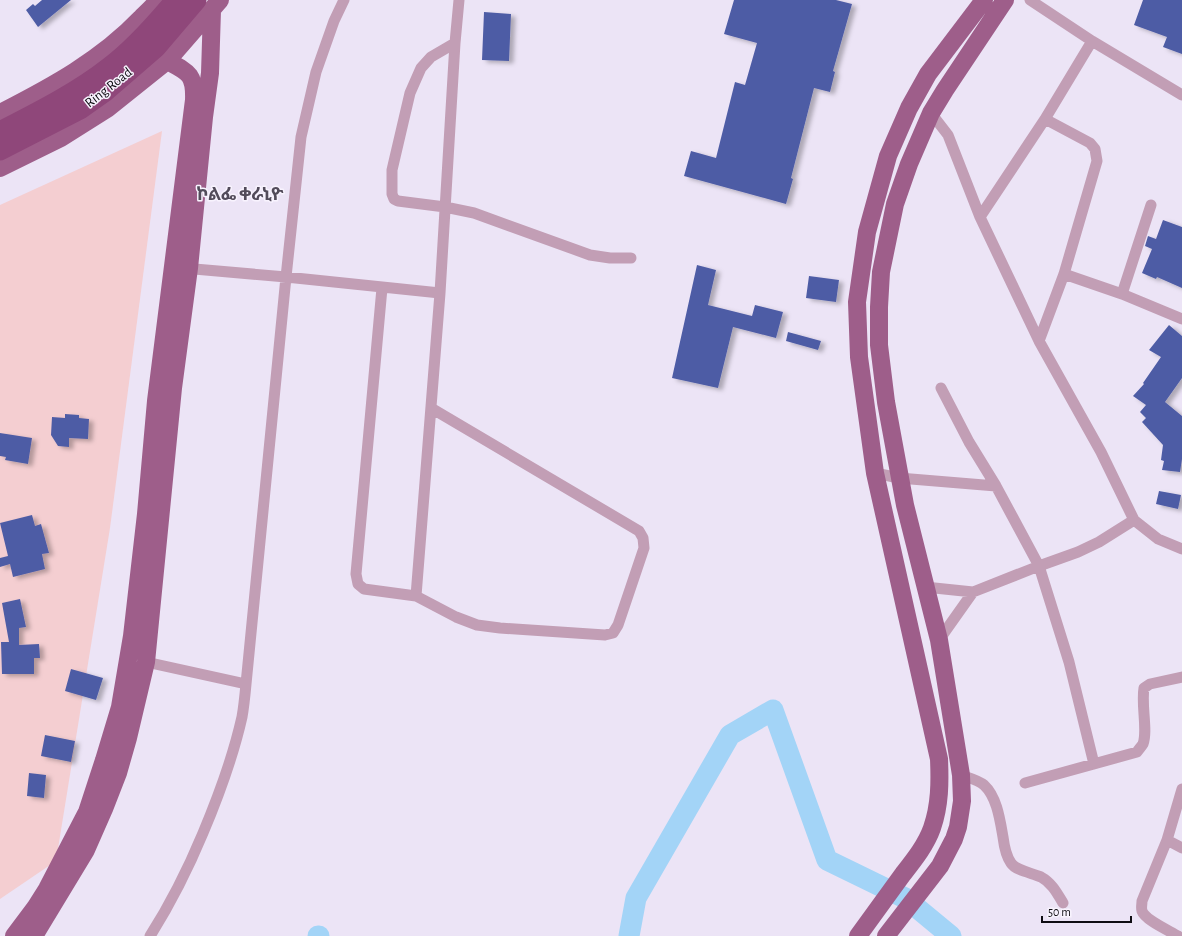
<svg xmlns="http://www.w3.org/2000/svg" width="1182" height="936" viewBox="0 0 1182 936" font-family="'Alegreya Sans','Noto Sans Ethiopic',sans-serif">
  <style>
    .green { fill: #f4ced1 }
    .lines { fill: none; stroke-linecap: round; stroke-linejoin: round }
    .river { stroke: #a3d4f7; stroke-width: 21 }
    .building { fill: #4e5ca5; filter: url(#shadow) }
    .street { stroke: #c29eb5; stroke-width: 11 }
    .primary { stroke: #9e5e8a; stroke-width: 18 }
    .highway { stroke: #8f477a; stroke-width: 21 }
    .labels { text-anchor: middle; stroke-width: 3; stroke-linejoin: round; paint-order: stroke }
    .street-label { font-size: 14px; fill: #0f0d13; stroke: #f8f3fe }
    .district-label { font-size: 18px; font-weight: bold; fill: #524b5a; stroke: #f8f3fe }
  </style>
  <defs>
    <filter id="shadow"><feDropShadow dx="4.5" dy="2.5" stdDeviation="2" flood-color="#0004"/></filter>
  </defs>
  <rect width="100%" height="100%" fill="#ece4f6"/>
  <!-- green -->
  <path class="green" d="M162,131L110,528L56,861L0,899V205Z"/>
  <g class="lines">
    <!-- river -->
    <path class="river" d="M318,936H319
      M629,936L636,898L730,735L773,710L827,860L905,898L951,936"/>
  </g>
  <!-- building -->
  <path class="building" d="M42,0H71L38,27L26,10L33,4L35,6Z
    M734,0H836L852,4L833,71L835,72L830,92L814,88L791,178L793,179L786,204L684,176L691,151L716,158L735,82L745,85L757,43L724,34Z
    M1143,0H1182V54L1163,47L1167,37L1134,25Z
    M484,12L511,14L509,61L482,60Z
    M1163,220L1182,227V288L1157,277L1156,279L1142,273L1152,249L1145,246L1148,236L1156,239Z
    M697,265L716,270L708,305L752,316L755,305L783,312L776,338L733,327L718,388L672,378Z
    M809,276L839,280L836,302L806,298Z
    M1169,325L1182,336V378L1165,402L1182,416V459L1180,472L1162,470L1164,461L1161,460L1163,445L1142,422L1146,418L1140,412L1146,405L1133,396L1144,384L1143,383L1161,357L1149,350Z
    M788,332L821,341L818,350L786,341Z
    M65,414L79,415V418L89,419L88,439L69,438V447L58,446L51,435L52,417L65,418Z
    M0,433L32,438L28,464L5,460L6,457L0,456Z
    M1159,491L1181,495L1178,509L1156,504Z
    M32,515L35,526L41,524L49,553L42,554L45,569L13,577L10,564L0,567V558L8,556L0,523Z
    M20,599L26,627L19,628V645L39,644L40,658H34V674H2L1,642H9L2,603Z
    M71,669L103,678L96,700L65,691Z
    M45,735L75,741L71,762L41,756Z
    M29,773L46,775L44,798L27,796Z"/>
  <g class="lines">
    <!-- street -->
    <path class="street" d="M1030,0L1092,41
      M455,43L431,57L421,68L410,93L392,170V194L394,199L398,201L445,207L474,213L590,255L610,258H631
      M931,113L948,135L980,217L1039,341L1101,452L1134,520
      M1045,119L1092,41L1182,95
      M980,217L1045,119L1090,143L1095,149L1097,161L1064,274L1039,341
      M183,268L286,277L440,293
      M1064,274L1122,294L1182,319
      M382,288L356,574L358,584L364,589L416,596L456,617L477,625L500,628L605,635L613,633L618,625L644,548L643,538L639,531L431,408
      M1122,294L1151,205
      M941,388L969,442L996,486L1039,566L1069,662L1094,764
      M875,473L899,478L996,486
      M925,587L973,592L1039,566L1078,552L1099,542L1134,520L1158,539L1182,549
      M416,596L440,293L455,43L459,0
      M939,640L973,592
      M146,662L246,684
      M961,775C969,778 978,780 984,785C997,797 1000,820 1003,837C1004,845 1006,856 1011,863C1016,871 1033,873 1041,877C1052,883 1057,893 1063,903
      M1025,783L1137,752C1139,749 1141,747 1143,744C1148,731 1141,705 1144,688L1150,684L1182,677
      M1167,840L1182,848
      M150,936C171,903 188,869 203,833C219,795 233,757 242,717C244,706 245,695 246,684L286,277L301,137L316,72L334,21L344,0
      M1178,936C1170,931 1145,920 1142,911C1141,908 1142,904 1142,901L1167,840L1182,789"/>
    <!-- primary -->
    <path class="primary" d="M0,113C51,87 101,60 141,18C147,12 153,7 158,0
      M0,168L61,138L107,109L167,61L220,0
      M14,936L35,908L47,889L87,812L104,760L120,707L132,636L146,514L156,401L194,100C195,74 188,72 167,61
      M34,936L86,850L104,809L118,773L128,738L146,662L173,388L189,268L204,117L210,73L212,10
      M858,936C873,915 888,895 903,874C914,860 926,845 932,828C940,805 940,782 939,759L875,473L859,357L857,302L867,232L888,156L909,108L928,74L984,0
      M886,936L940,866L954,839L958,827L962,801L961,775L939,640L905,505L886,402L879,345V307L881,272L895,204L909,164L931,113L945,90L1005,0"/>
    <!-- highway -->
    <path class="highway" d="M0,132C37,113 77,93 110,67C135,48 156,24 176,0
      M0,150L80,109L104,92L156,47L196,0"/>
  </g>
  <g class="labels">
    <!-- street labels -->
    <g class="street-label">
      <text transform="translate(108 87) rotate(-38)" y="5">Ring Road</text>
    </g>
    <!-- district labels -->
    <g class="district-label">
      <text x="240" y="200">ኮልፌ ቀራኒዮ</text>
    </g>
  </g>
  <!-- scale -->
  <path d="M1042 916v6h89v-6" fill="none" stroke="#0f0d13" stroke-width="2"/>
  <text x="1048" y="916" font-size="12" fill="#0f0d13" stroke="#f8f3fe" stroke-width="3" paint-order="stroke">50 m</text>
</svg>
